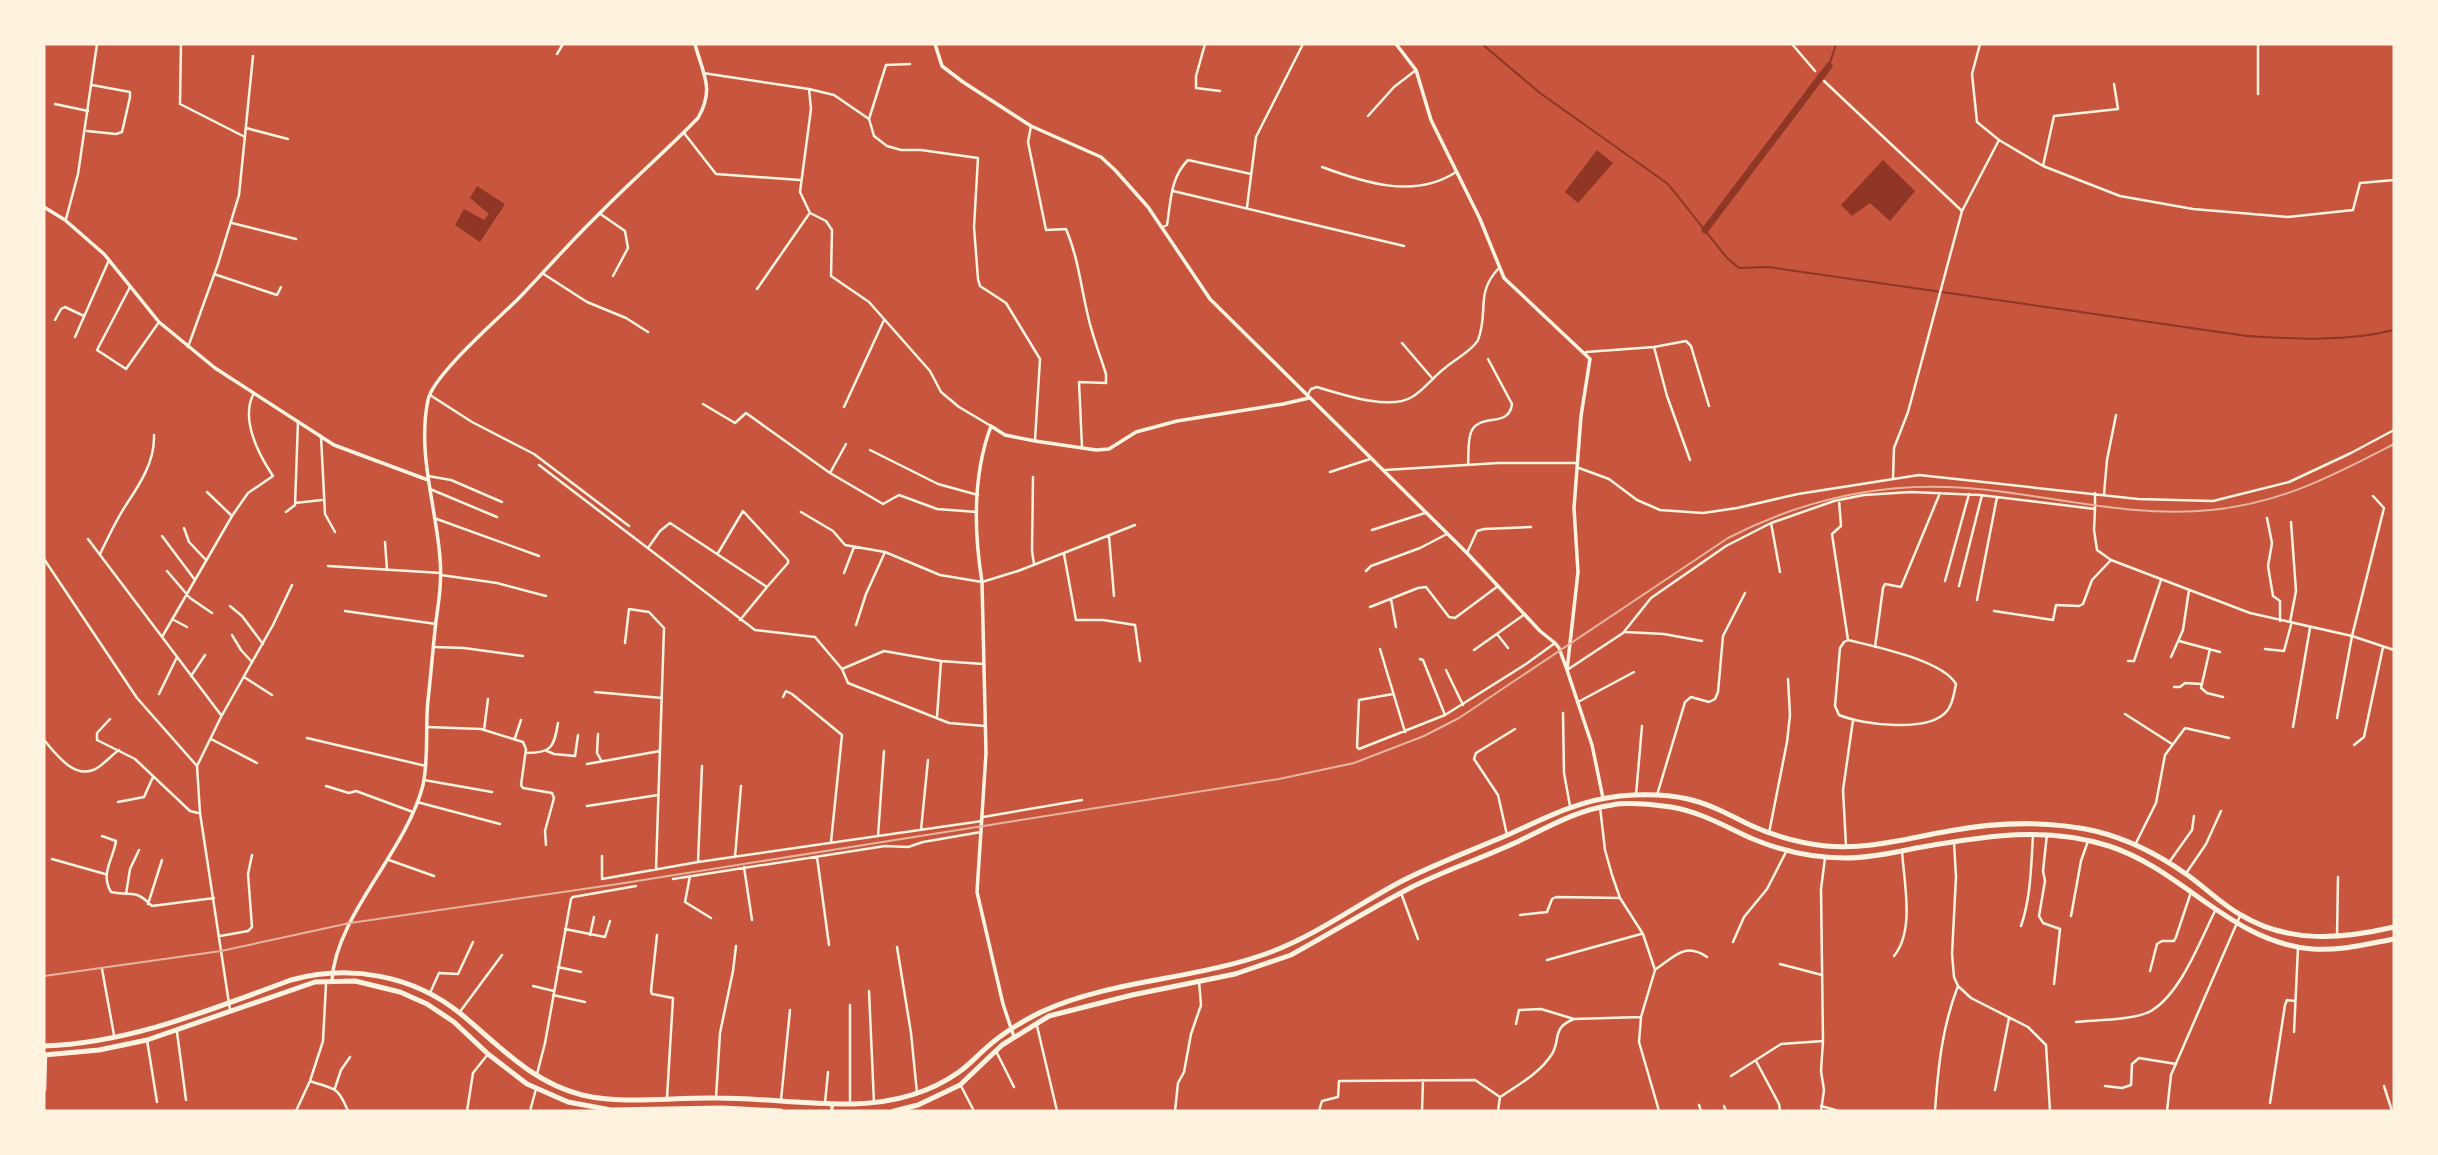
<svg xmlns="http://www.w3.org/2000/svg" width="2438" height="1155" viewBox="0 0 2438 1155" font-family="'Public Sans',sans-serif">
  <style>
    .water { fill: #8f3625 }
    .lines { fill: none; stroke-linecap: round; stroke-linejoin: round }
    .stream { stroke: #8f3625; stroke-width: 2 }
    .canal { stroke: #8f3625; stroke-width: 7 }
    .minor { stroke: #fff3e0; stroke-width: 2.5 }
    .tertiary { stroke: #fff3e0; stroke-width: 3.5 }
    .trunk { stroke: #fff3e0; stroke-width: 5 }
    .rail { stroke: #e9b49f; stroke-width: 2 }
  </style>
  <rect width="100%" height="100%" fill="#c8553d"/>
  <!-- water -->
  <path class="water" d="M1597,150L1613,163L1578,203L1565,192Z
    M1883,160L1915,191L1890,221L1870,203L1852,216L1841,205Z
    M477,186L505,204L480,242L455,225L464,209L484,220L489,214L470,198Z"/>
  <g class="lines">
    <!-- stream -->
    <path class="stream" d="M1482,44L1540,93L1668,184L1727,258L1739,268L1768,267L2247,336C2297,339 2345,342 2394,330
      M1829,66L1836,44"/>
    <!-- canal -->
    <path class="canal" d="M1705,230L1829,66"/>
    <!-- minor -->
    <path class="minor" d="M181,44L180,104L245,137
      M1205,44L1196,76V88L1220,91
      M1792,44L1815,71
      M2258,44V94
      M557,54L563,44
      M703,73L809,89L811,109L800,192L810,213L826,221L832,230L831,276L869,302L930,371L941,392L959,407L991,426
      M1824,81L1962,211L1908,412L1894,448L1893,478
      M809,89L834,95L869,119L874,136L887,146L901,150H921L978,158L974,227L978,279L980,286L1006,303L1040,359L1035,440
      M55,104L88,111
      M1368,116L1394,87L1416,70
      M869,119L886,65L910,64
      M1031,126L1028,142L1046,230L1066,229C1078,257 1081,287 1088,316C1092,335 1100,355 1106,374V383L1079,382L1082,447
      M246,128L288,139
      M87,131L116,134L122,132L130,97V92L92,85
      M684,133L716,174L800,180
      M1999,140L2043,166L2120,196L2193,209L2288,217L2353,210L2360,183L2394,180
      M2043,166L2054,116L2118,109L2114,84
      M1322,167C1365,183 1415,199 1456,172
      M1173,191L1404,246
      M1247,207L1256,137L1303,44
      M1962,211L1999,140L1977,122L1972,74L1980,44
      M599,213L625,231L628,248L613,276
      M66,219L78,174L97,44
      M232,223L296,239
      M1163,227L1167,225C1171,201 1170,178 1188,160L1251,174
      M542,273L587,302L626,318L648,332
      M214,274L277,295L281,287
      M130,287L97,350L126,369L159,322
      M757,289L809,214
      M55,320L61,309L65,307L84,316
      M75,337L109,260
      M1402,343L1432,378
      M188,347L218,264L239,195L253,56
      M1654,347L1667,396L1690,460
      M1586,352L1654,347L1686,341L1691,346L1709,406
      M430,395L472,422L534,454L629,526
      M1307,396L1311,389L1317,387C1341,394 1389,411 1412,397C1424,390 1434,376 1445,368C1454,360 1473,350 1478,340C1489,312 1475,294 1498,269
      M703,404L735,423L746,413L830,473L883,504L899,495L937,509L977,512
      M844,407L884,320
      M321,436L325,514L335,532
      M870,450L938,484L978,495
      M539,465L755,630L815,637L842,669L848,683L949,723L985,726
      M1468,465C1469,455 1467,439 1472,430C1482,413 1509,428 1512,404L1488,359
      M1579,468L1609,479L1637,500L1660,510L1703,513L1737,508L1798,494L1919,475L2138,499L2213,501L2289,482L2351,453L2394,430
      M1385,470L1498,463H1577
      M1330,472L1370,459
      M830,473L846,444
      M428,476L451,480L502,502
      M1033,477L1032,551L1034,564
      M430,489L497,517
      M207,492L232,516
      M2104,494L2107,460L2116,415
      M1839,500L1841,526L1832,534L1848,640
      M295,503L322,500
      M2095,509V493
      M286,512L295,505L298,421
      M801,512L833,531L845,545L885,552L940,575L982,582L1018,571L1135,525
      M434,518L539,556
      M2267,518L2272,543L2268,566L2273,596L2280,601V621
      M1771,523L1780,572
      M184,528L189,542L206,560
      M1372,530L1425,513
      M162,536L195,580
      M1109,536L1114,596
      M88,539L221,715
      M385,542L387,570
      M648,548L660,531L670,523L767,587L740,620
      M718,553L743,511L788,560V563L767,587
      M1467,553L1477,531L1484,529L1531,527
      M100,554C108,538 116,520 126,505C140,484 155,461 154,435
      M1064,554L1076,620H1103L1135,625L1140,661
      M44,559L137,698L197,766
      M328,566L441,573
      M167,571L190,598L212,613
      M1366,571L1371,566L1420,548L1447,534
      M844,573L854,547
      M441,575L497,583L546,596
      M1945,581L1969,494
      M1959,586L1982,495
      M1391,599L1396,627
      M1977,600L1997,497
      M230,606L242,616L263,644
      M1370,607L1418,588L1426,587L1449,617L1455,618L1498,586
      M345,611L436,624
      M1994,611L2053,620L2056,605L2079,606L2083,604L2092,580L2111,560
      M172,619L187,627
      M2290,622L2296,591L2291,522
      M856,625L866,594L885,552
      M1625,632L1664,634L1702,641
      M1497,634L1508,648
      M232,635L241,650L252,662
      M162,637L232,516L248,493L273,476C258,454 240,418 254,393
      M1848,640C1876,647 1942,660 1956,684C1954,693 1953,704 1947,711C1929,733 1863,725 1839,715L1835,706L1840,648L1844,642Z
      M2179,641L2220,652
      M625,643L629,609L649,612L664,628L656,869
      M434,647L464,648L523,656
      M1875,647L1883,588L1885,584L1901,587L1940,493
      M1380,649L1405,732
      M2210,649L2201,688L2207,693L2223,697
      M2265,649L2284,651L2291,625
      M1474,650L1525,614
      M2171,657L2183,630L2189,590
      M1420,659L1423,660L1445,715
      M2128,661H2134L2161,580
      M842,669L884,651L941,661L983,664
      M1446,670L1463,705
      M1567,670L1623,633L1651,598L1726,546L1771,523L1834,501L1864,495L1911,492L1980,495L2095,509L2094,530L2097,550L2111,560L2250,613L2352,636L2394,650
      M191,676L205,655
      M244,677L272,695
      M2174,687H2180L2185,683L2201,684
      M595,692L662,698
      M159,694L177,657
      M1393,694L1359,700L1357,747L1359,749L1445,715L1526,664L1555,643
      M783,697L786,691L792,694L842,735L831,842
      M1578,702L1634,672
      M1563,713L1564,773L1570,806
      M2125,714L2172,744
      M937,717L941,661
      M2337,718L2352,636L2384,508L2373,496
      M110,719L97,733V740L135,759L190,811L198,813
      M427,727L481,729L523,742L526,749L521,785L523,788L552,793L554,798L545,831L546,845
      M2293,727L2310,628
      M484,730L488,699
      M598,734L597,753L601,760
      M307,738L426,766
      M515,738L521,720
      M211,739L257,763
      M44,740C55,753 73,778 93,770C102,767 110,756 119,750
      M2354,745L2364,737L2383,647
      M547,751L554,754L575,756L578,735
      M526,753C552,753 554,747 558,723
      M587,764L660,751
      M424,780L492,792
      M326,786L349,793L356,791L413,812
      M1636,795L1642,726
      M1657,795L1685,702L1691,697L1709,702L1715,699L1718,692L1723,636L1745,593
      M118,802L144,797L153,777
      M417,802L500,824
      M587,806L658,795
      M1600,807L1605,850L1612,875L1620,898L1643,934L1655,970L1641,1017L1639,1042L1659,1111
      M983,817L1082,800
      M921,830L928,760
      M1769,833L1787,742L1790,715L1788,679
      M2047,834L2043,871L2045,881L2039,916L2043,923L2060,929L2054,984
      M1507,835L1498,795L1474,759L1476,753L1515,729
      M102,836L116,841C113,860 100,873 111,892C133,897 134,888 152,906L214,898
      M878,836L884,751
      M1954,842L1956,877L1952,954L1954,977L1958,986L1971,998L2028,1027L2046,1045L2050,1111
      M2136,843L2156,803L2165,755L2185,728L2229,738
      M1846,846L1843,790L1853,720
      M602,856V879L698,862L982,821
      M735,857L741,786
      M817,857L829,945
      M52,859L105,874
      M389,860L434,876
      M2170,861L2192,830L2194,816
      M698,862L702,766
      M744,867L752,920
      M2187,872L2206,844L2221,811
      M690,876L685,902L711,918
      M673,879L885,846L908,847L923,842L981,832
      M1401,893L1418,939
      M126,894L130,869L139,850
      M148,904L162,860
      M1520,915L1547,912L1552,899L1556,897L1620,898
      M2071,916L2081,861L2088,841
      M2021,926C2031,897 2031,866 2033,836
      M565,929L605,937L610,921
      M590,935L594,917
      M657,935L651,991L652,994L673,998L667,1098
      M220,936L248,931L252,927L248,874L252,855
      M2337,937L2338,877
      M1733,942L1744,917L1767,889L1787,850
      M897,947L911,1033L917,1093
      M1894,956C1915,930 1904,883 1902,851
      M1547,960L1641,934
      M1780,964L1822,975
      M558,967L581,972
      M102,969L114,1035
      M1656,969C1675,956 1685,942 1707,957
      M2150,971L2157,944L2162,941H2174L2176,937L2191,892
      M533,986L554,991
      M869,991L874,1103
      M430,993L439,973L458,974L473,942
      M553,995L585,1002
      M850,1005V1104
      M230,1010L200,813L197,766L221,717L273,625L292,585
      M459,1013L502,955
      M2076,1022C2096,1020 2135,1020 2151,1011C2181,993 2200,941 2215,911
      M1516,1024L1519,1010L1541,1009L1574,1019
      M1037,1026L1057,1111
      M177,1032L186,1100
      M2294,1032L2298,948
      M147,1040L157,1102
      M997,1053L1014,1087
      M1756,1061L1779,1104L1780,1111
      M537,1074L545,1043L571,899L573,897L636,886
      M1731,1076L1781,1044L1823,1041
      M310,1081C335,1090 337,1085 348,1111
      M961,1086L974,1111
      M2105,1086L2122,1088L2131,1085L2132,1064L2139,1058L2176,1064
      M2384,1086L2392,1111
      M335,1088L341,1070L350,1057
      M45,1090L46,1055
      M1995,1090L2009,1018
      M716,1098L720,1033L733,971L736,946
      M781,1100L790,1010
      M825,1103L828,1072
      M2270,1103L2285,1005L2287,1000L2295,1001
      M1699,1105L1701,1111
      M1724,1106L1726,1111
      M1821,1106L1839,1111
      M296,1111L310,1081L323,1041L326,984
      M467,1111L473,1073L488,1054
      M530,1111L536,1089
      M1175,1111L1178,1083L1184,1072L1191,1034L1201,1005L1199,981
      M1319,1111L1322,1101L1338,1097L1339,1081L1475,1080L1500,1097C1518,1085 1540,1073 1552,1054C1561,1040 1551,1028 1574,1019L1641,1017
      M1422,1111L1423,1080
      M1498,1111L1500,1097
      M1821,1111L1824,1090L1821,1071L1823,1041L1821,889L1825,858
      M1935,1111C1938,1068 1942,1027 1958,986
      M2167,1111L2171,1075L2240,916"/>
    <!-- tertiary -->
    <path class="tertiary" d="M935,44L942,66L963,82L1031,126L1101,157L1115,170L1148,207L1210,299L1467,553L1540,631L1555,643L1559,648L1567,670
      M1396,44L1416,70L1431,120L1480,219L1504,278L1590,359L1581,416L1574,508L1578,572L1567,670L1592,745L1603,798
      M44,207L65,220L104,254L159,322L215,368L334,445L428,480
      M332,980C336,915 406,852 423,785C429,757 425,728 428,700C431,674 433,647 436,621C439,600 442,580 440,558C436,506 417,453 428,400C433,375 498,319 519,298C546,270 571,241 599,214C631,181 666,151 698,118C715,88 703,75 695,44
      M1014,1037L1003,1004L977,892L986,753L982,582C974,532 973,474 991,426L1005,435L1035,441L1096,450L1109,449L1136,432L1177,421L1283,404L1309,398
      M832,1111V1104"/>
    <!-- trunk -->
    <path class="trunk" d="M44,1046C131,1043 209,1010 291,980C350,964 413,975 461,1014C500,1046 531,1082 582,1095C625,1105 673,1097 717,1098C762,1098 808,1105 853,1104C890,1103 928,1094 959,1072C969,1065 976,1057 985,1049C1001,1034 1021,1022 1041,1012C1113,979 1196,980 1271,952C1316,935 1357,905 1400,882C1436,863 1476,849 1514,832C1549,816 1581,800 1620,796C1642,794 1666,794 1688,799C1710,804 1730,815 1750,825C1774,836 1800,843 1826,846C1867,850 1909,838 1949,831C1998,822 2046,820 2095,831C2128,839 2159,855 2186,874C2205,887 2221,904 2241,915C2289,944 2342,939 2394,927
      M44,1055L99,1050L147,1040L315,982L355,981L400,992L427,1004L454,1022L488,1054L527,1084L568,1102L611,1110L722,1108L781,1111
      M894,1111L918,1105L960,1085L1002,1045L1049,1016L1132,995L1235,974L1291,955C1331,933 1370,909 1410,888C1445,870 1483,858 1519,841C1550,826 1577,810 1612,805C1626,802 1656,805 1671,807C1701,812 1726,827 1753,839C1782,851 1814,858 1845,858C1869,858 1893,853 1916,848C1981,837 2044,825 2109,846C2183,870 2231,942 2312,949C2340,951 2367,944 2394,939"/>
    <!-- rail -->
    <path class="rail" d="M44,976L221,951L350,923L618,884L1279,779L1354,763L1424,736L1459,718L1728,538C1796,503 1869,484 1947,487C2035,490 2122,519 2211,510C2282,503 2332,476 2394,444"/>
  </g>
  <!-- border -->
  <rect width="2438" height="1155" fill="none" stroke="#fff3e0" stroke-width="91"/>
</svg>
